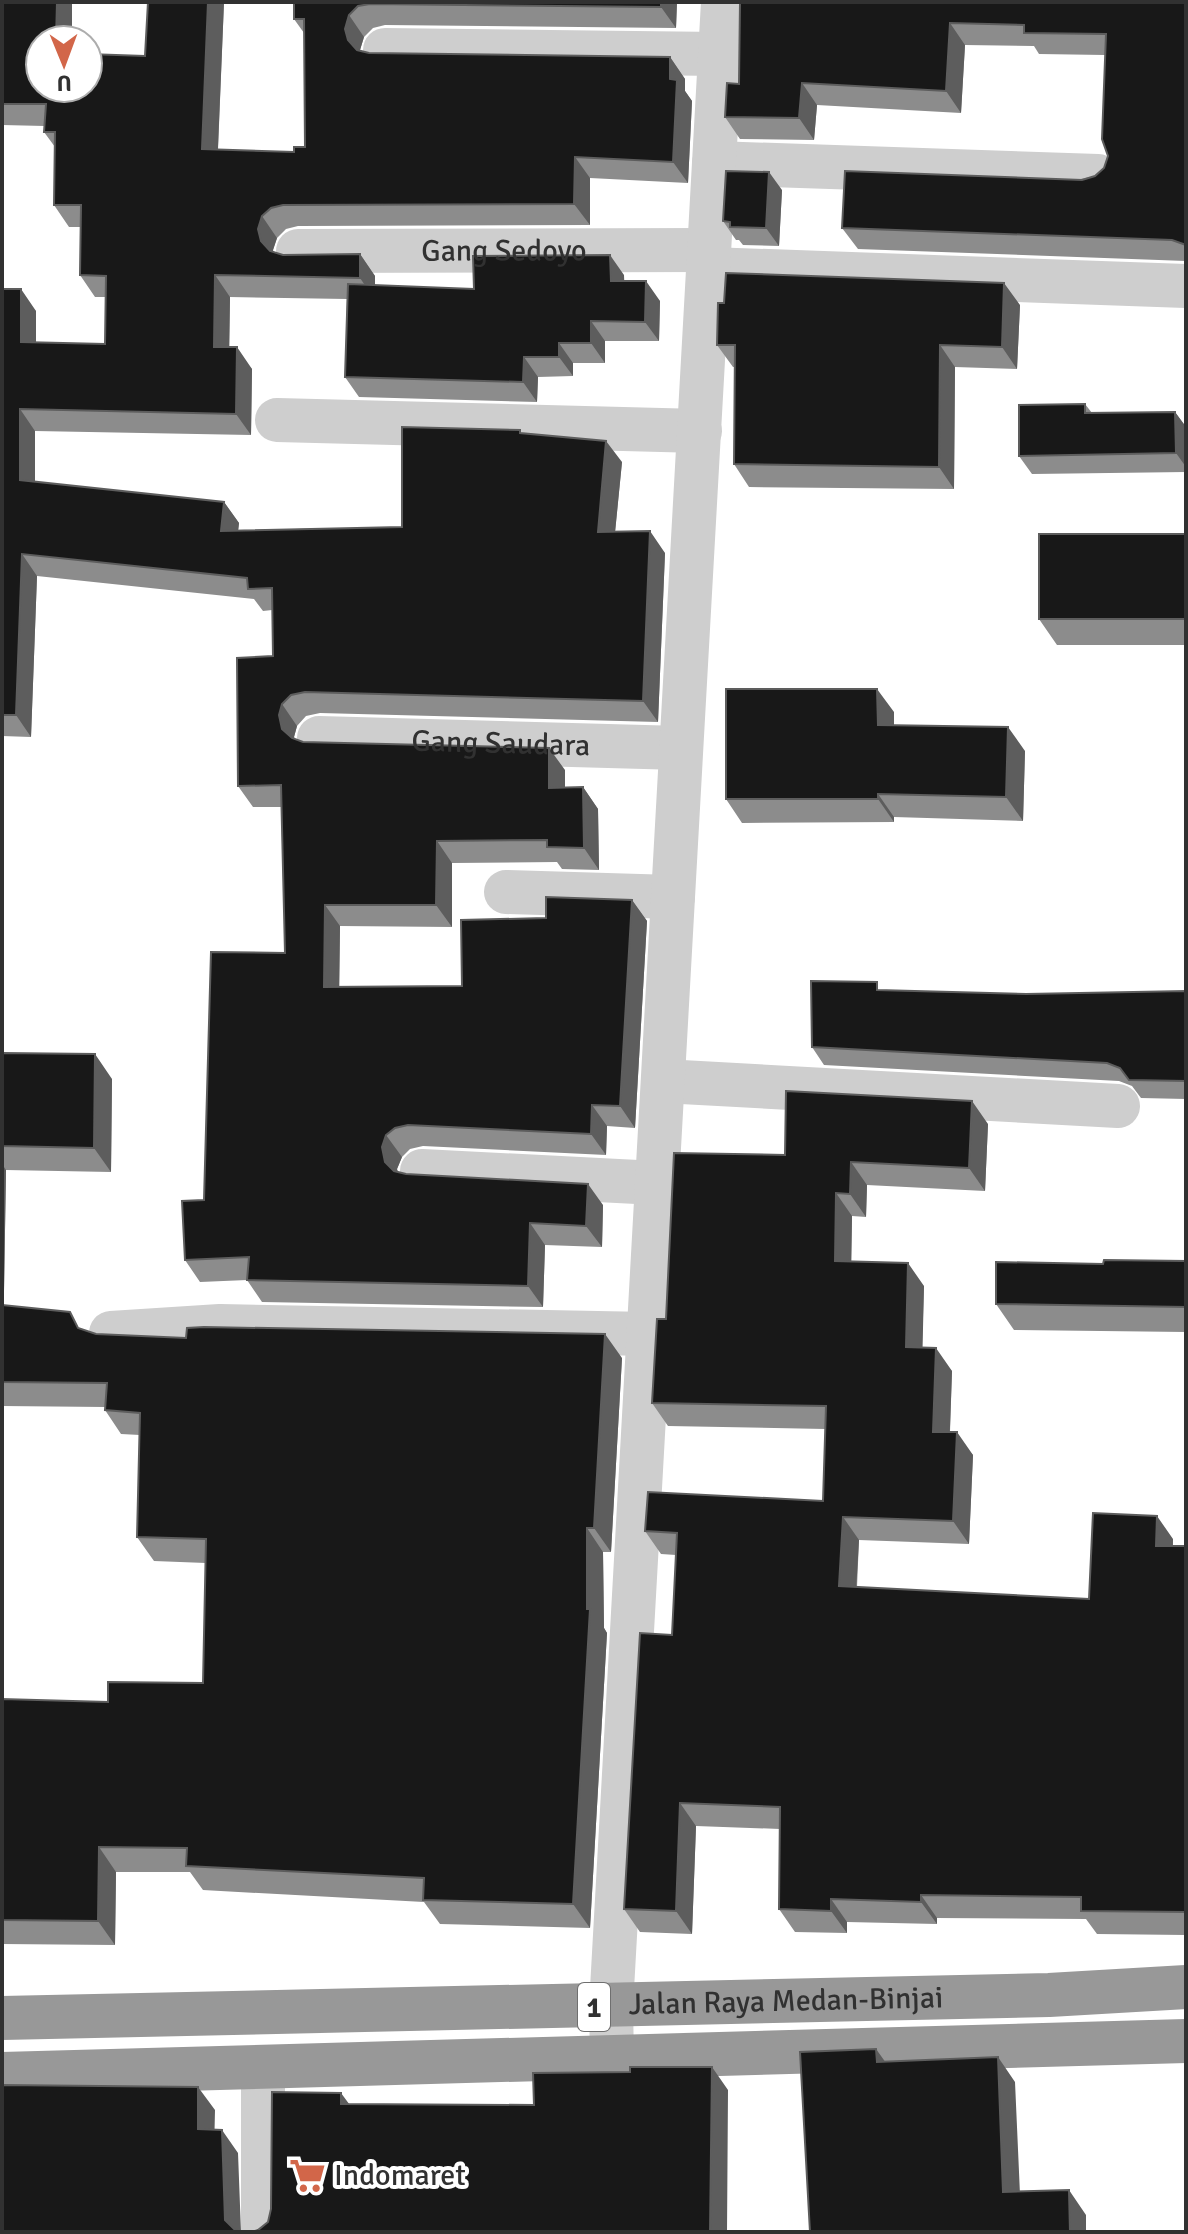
<svg xmlns="http://www.w3.org/2000/svg" width="1188" height="2234" viewBox="0 0 1188 2234" font-family="Signika,sans-serif">
  <style>
    .lines { fill: none; stroke-linecap: round; stroke-linejoin: round }
    .minor { stroke: #cecece; stroke-width: 44 }
    .highway { stroke: #989898; stroke-width: 44 }
    .wall { fill: #8c8c8c }
    .shaded-wall { fill: #5d5d5d }
    .building { fill: #181818; stroke: #5d5d5d; stroke-width: 2 }
    .labels { text-anchor: middle; stroke-width: 8; stroke-linejoin: round; paint-order: stroke }
    .shield { fill: #fff; stroke: #6f6f6f; stroke-width: 2 }
    .shield-label { font-size: 28px; font-weight: bold; fill: #313131 }
    .street-label { font-size: 30px; fill: #313131; stroke: #fff }
    .poi-label { font-size: 30px; fill: #313131; stroke: #fff; text-anchor: start }
  </style>
  <rect width="100%" height="100%" fill="#fff"/>
  <g class="lines">
    <!-- minor -->
    <g class="minor">
      <path d="M385,50L720,54"/>
      <path d="M714,163L1098,176"/>
      <path id="s1" d="M298,251L709,250"/>
      <path d="M709,269L1186,286"/>
      <path d="M277,420L700,431"/>
      <path id="s2" d="M319,738L681,748"/>
      <path d="M506,892L673,897"/>
      <path d="M663,1081L1118,1106"/>
      <path d="M422,1171L657,1183"/>
      <path d="M111,1333L220,1326L649,1334"/>
      <path d="M612,2057L611,2007L723,2"/>
      <path d="M263,2232V2069"/>
    </g>
    <!-- highway -->
    <g class="highway">
      <path id="s3" d="M2,2018L1049,1995L1186,1987"/>
      <path d="M2,2074L1186,2041"/>
    </g>
  </g>
  <!-- wall -->
  <path class="wall" d="M2,2H72V40H40V88L145,56L148,2H224L218,150L294,152L305,147L304,33L294,19V2H677L676,28L385,25L373,28L364,37L360,50L369,53L670,57L685,79V91L692,101L688,183L590,178V225L298,226L286,229L277,238L273,250V252L283,255L360,254L375,276V285L474,289L624,275V281L660,301L659,341H605V363H573V376L538,377L537,402L359,397L345,377L347,299L230,297L229,347L252,369L251,435L35,431V482L224,502L239,523L238,530L402,527L520,430L522,434L622,462L615,532L665,553L658,722L320,713L306,716L297,726L294,737L295,739L303,742L565,770V787H583L598,809L599,870L562,869L557,862L452,863V927L340,926L339,987L462,986L546,918L632,900L647,921L635,1128L607,1126L606,1155L423,1146L410,1149L402,1157L397,1169L398,1172L406,1174L603,1205L602,1247L545,1245L543,1307L262,1302L247,1280L200,1282L185,1260L285,953L281,807H253L238,786L273,656L272,610L263,611L254,599L37,576L31,737L2,736V289L36,311V343L105,344L106,297H95L80,275L81,227H69L54,205L55,147L44,132L45,126L2,125Z
    M740,2H1186V261L858,249L842,228L1095,176L1104,168L1108,156L1105,55L1039,54L1034,46L965,45L961,113L817,105L814,140L740,139L725,117L739,84Z
    M782,190L779,246L743,245L739,240H736L723,221Z
    M1020,305L1017,369L955,367L954,489L749,487L734,464L735,367H733L717,345Z
    M1085,404L1092,413L1175,412L1186,427V472L1032,474L1019,456Z
    M1186,534V645H1057L1039,619Z
    M894,712V725L1025,751L1023,821L894,817V822L742,823L726,799Z
    M883,990L1026,994L1186,991V1099L1141,1098L1132,1086L1119,1081L824,1065L812,1047Z
    M2,1053L112,1079L111,1172L6,1170L4,1291H2Z
    M988,1124L985,1191L867,1185L866,1217L852,1216L851,1261L924,1286L922,1348L952,1371L950,1432L973,1455L969,1544L859,1540L857,1587L1089,1599L1173,1539V1546H1186V1935L1097,1934L1086,1919L937,1918V1924L847,1922V1933L795,1932L779,1909L780,1829L696,1826L692,1934L640,1932L624,1909L672,1635L676,1555L661,1554L645,1531L823,1501L825,1429L668,1426L652,1403L666,1319L785,1155Z
    M1186,1261V1332L1014,1330L996,1304L1103,1264Z
    M2,1305L96,1334L622,1358L611,1552H603L604,1628L607,1633L590,1928L440,1924L424,1902L203,1890L190,1872H116L115,1945L2,1944V1699L108,1702L203,1683L206,1563L154,1561L137,1537L140,1435L121,1434L105,1410V1407L2,1406Z"/>
  <!-- shaded-wall -->
  <path class="shaded-wall" d="M57,2H72V40H56Z
    M208,2H224L217,170L202,149Z
    M661,2H677L676,28L661,7Z
    M349,15L364,37L360,50L363,62L348,40L345,29Z
    M950,23L965,45L961,113L946,91Z
    M670,57L685,79V91L692,101L688,183L673,162Z
    M802,83L817,105L814,140L799,118Z
    M575,157L590,178V225L574,204Z
    M769,172L782,190L779,246L766,228Z
    M262,216L277,238L273,250L276,263L261,241L258,229Z
    M360,254L375,276V300L360,278Z
    M610,255L624,275L625,301L611,281Z
    M215,275L230,297L229,368L214,347Z
    M646,281L660,301L659,341L645,322Z
    M1004,283L1020,305L1017,369L1002,347Z
    M21,289L36,311V364L21,342Z
    M591,321L605,341V363L591,343Z
    M559,343L573,363V376L559,357Z
    M940,345L955,367L954,489L939,467Z
    M237,347L252,369L251,435L236,414Z
    M524,357L538,377L537,402L523,382Z
    M20,409L35,431V502L20,480Z
    M1175,412L1186,427V467L1176,453Z
    M606,441L622,462L613,553L598,532Z
    M224,502L239,523L236,552L221,531Z
    M650,531L665,553L658,722L643,701Z
    M22,554L37,576L31,737L16,715Z
    M877,689L894,712V748L878,725Z
    M282,704L297,726L294,737L297,751L282,729L279,715Z
    M1008,727L1025,751L1023,821L1006,797Z
    M549,748L565,770V809L549,788Z
    M583,787L598,809L599,870L584,848Z
    M878,794L894,817V822L878,799Z
    M437,841L452,863V927L436,905Z
    M632,900L647,921L635,1128L620,1106Z
    M325,905L340,926L339,1009L324,987Z
    M95,1054L112,1079L111,1172L94,1148Z
    M972,1101L988,1124L985,1191L969,1168Z
    M592,1105L607,1126L606,1155L591,1134Z
    M386,1135L402,1157L397,1169L400,1183L385,1162L382,1147Z
    M851,1162L867,1185L866,1217L850,1194Z
    M2,1164L6,1170L4,1291L2,1289Z
    M588,1184L603,1205L602,1247L586,1226Z
    M836,1193L852,1216L851,1284L835,1261Z
    M530,1223L545,1245L543,1307L528,1286Z
    M908,1263L924,1286L922,1370L906,1347Z
    M605,1334L622,1358L611,1552L594,1528Z
    M936,1348L952,1371L949,1454L933,1432Z
    M957,1432L973,1455L969,1544L953,1521Z
    M1157,1516L1173,1539L1172,1569L1156,1546Z
    M843,1517L859,1540L855,1609L839,1586Z
    M587,1528L603,1552L604,1628L607,1633L590,1928L573,1904L587,1609Z
    M680,1803L696,1826L692,1934L676,1911Z
    M99,1847L116,1872L115,1945L98,1921Z
    M921,1895L937,1918V1924L921,1902Z
    M831,1899L847,1922V1933L831,1911Z
    M876,2049L894,2074L877,2062Z
    M998,2057L1015,2082L1021,2217L1003,2192Z
    M712,2067L728,2090L727,2232H710Z
    M198,2087L215,2110L214,2153L198,2129Z
    M341,2093L358,2116L341,2104Z
    M222,2130L238,2153L241,2232H233L225,2220Z
    M1069,2190L1086,2215V2232H1070Z"/>
  <!-- building -->
  <path class="building" d="M2,2H57L56,40H40V88H88V54L145,56L148,2H208L202,149L294,152V147H305L304,19H294V2H661V7L370,4L358,6L349,15L345,29L348,40L357,50L369,53L670,57V79L677,80L673,162L575,157L574,204L283,205L271,208L262,216L258,229L261,241L270,251L283,255L360,254V278L215,275L214,347H237L236,414L20,409V480L224,502L221,531L402,527V427L520,430V433L606,441L598,532L650,531L643,701L305,692L291,695L282,704L279,715L282,729L292,738L303,742L549,748V788L583,787L584,848L547,847V840L437,841L436,905H325L324,987L462,986L461,920L546,918V897L632,900L620,1106L592,1105L591,1134L408,1125L395,1128L386,1135L382,1147L385,1162L394,1171L406,1174L588,1184L586,1226L530,1223L528,1286L247,1280L249,1257L185,1260L182,1201L204,1200L211,952L285,953L281,785L238,786L237,658L273,656L272,588L248,589L247,578L22,554L16,715H2V289H21V342L105,344L106,276L80,275L81,205H54L55,132H44L46,104H2Z
    M740,2H1186V245L1172,240L842,228L845,171L1082,180L1095,176L1104,168L1108,156L1102,139L1106,34L1024,33V25L950,23L946,91L802,83L799,118L725,117L727,83L739,84Z
    M726,171L769,172L766,228L730,227V222L723,221Z
    M610,255L611,281H646L645,322L591,321V343H559V357H524L523,382L345,377L348,284L474,289L473,256Z
    M726,273L1004,283L1002,347L940,345L939,467L734,464L735,345H717L718,303H724Z
    M1085,404V413L1175,412L1176,453L1019,456V405Z
    M1039,534H1186V619H1039Z
    M726,689H877L878,725L1008,727L1006,797L878,794V799H726Z
    M811,981L877,982V990L1026,994L1186,991V1081L1129,1080L1120,1068L1107,1063L812,1047Z
    M2,1053L95,1054L94,1148L2,1146Z
    M786,1091L972,1101L969,1168L851,1162L850,1194L836,1193L835,1261L908,1263L906,1347L936,1348L933,1432H957L953,1521L843,1517L839,1586L1089,1599L1093,1513L1157,1516L1156,1546H1186V1912L1081,1911V1897L921,1895V1902L831,1899V1911L779,1909L780,1807L680,1803L676,1911L624,1909L640,1633L672,1635L677,1533L645,1531L648,1492L823,1501L826,1406L652,1403L657,1319H666L674,1153L785,1155Z
    M1104,1260L1186,1261V1307L996,1304V1262L1103,1264Z
    M2,1305L70,1312L78,1328L96,1334L186,1338L187,1328L204,1327L605,1334L594,1528H587V1609H590L573,1904L423,1900L424,1878L186,1866L187,1848L99,1847L98,1921L2,1920V1699L108,1702V1682L203,1683L206,1539L137,1537L140,1413L105,1410L107,1383L2,1382Z
    M876,2049L877,2062L998,2057L1003,2192L1069,2190L1070,2232H810L800,2052Z
    M630,2067H712L710,2232H252L258,2230L268,2222L271,2209L272,2092L341,2093V2104L534,2105L533,2073L630,2072Z
    M2,2085L198,2087V2129L222,2130L225,2220L235,2230L241,2232H2Z"/>
  <!-- icons -->
  <defs>
    <symbol id="supermarket-bare" viewBox="-9 -9 18 18"><path d="M-6-5.5h2.5l.6 2H6L4.5 2H-2.5L-4.4-4H-6ZM-1.5 3.2a1.3 1.3 0 1 0 .1 0ZM3 3.2a1.3 1.3 0 1 0 .1 0Z" fill="#d26649" stroke="#fff" stroke-width="2.5" paint-order="stroke"/></symbol>
  </defs>
  <g fill-rule="evenodd">
    <use href="#supermarket-bare" x="282" y="2150" width="51" height="51"/>
  </g>
  <g class="labels">
    <!-- shield labels -->
    <rect class="shield" x="578" y="1983" width="32" height="48" rx="6"/>
    <g class="shield-label">
      <text x="594" y="2017">1</text>
    </g>
    <!-- street labels -->
    <g class="street-label">
      <text dy="10" stroke="none"><textPath href="#s1" startOffset="206">Gang Sedoyo</textPath></text>
      <text dy="10" stroke="none"><textPath href="#s2" startOffset="182">Gang Saudara</textPath></text>
      <text dy="10" stroke="none"><textPath href="#s3" startOffset="784">Jalan Raya Medan-Binjai</textPath></text>
    </g>
    <!-- poi labels -->
    <g class="poi-label">
      <text x="334" y="2185">Indomaret</text>
    </g>
  </g>
  <!-- border -->
  <rect width="1188" height="2234" fill="none" stroke="#313131" stroke-width="8"/>
  <!-- north arrow -->
  <g transform="translate(64 64) rotate(179)"><circle r="38" fill="#ffffff" stroke="#adadad" stroke-width="2"/>
  <path d="M0-6L14 30L0 20L-14 30Z" fill="#d26649"/>
  <text y="-12" font-size="22" font-weight="bold" text-anchor="middle" fill="#313131">U</text>
  </g>
</svg>
